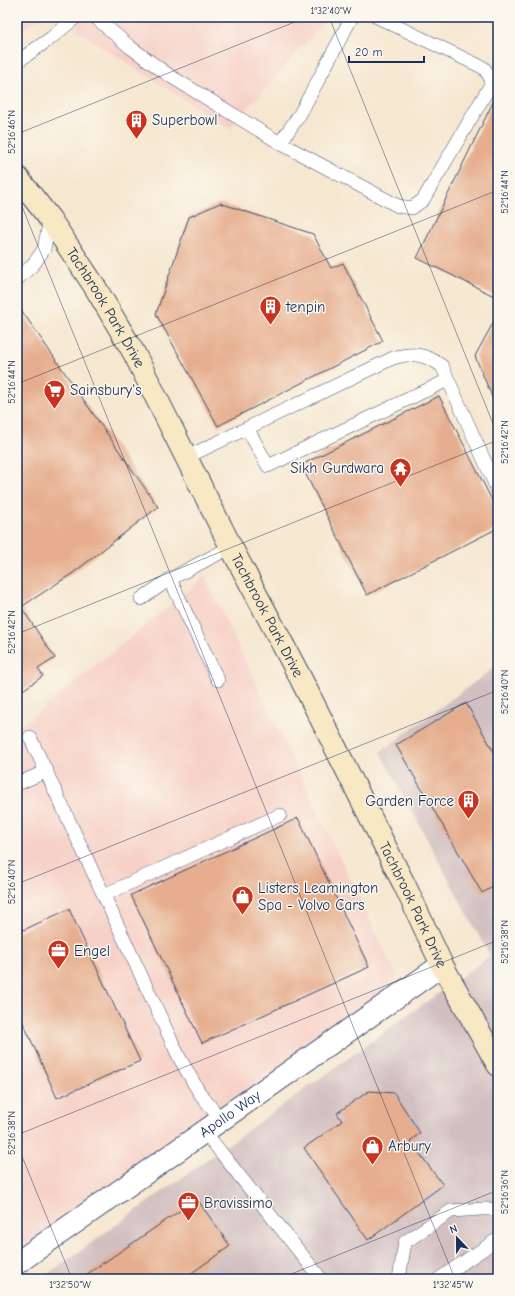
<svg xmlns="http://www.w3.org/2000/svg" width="515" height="1296" viewBox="0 0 515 1296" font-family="'Comic Neue',sans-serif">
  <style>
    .built { fill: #f7d1c8 }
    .industrial { fill: #d2bfc0 }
    .building { fill: #e6ae8e }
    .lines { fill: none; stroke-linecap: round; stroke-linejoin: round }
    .lane-casing { stroke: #3c4b6f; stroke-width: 14 }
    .street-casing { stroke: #3c4b6f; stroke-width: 24 }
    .secondary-casing { stroke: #3c4b6f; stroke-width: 24 }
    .lane { stroke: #fff; stroke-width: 13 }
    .street { stroke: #fff; stroke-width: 22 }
    .secondary { stroke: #f8e8c3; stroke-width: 22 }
    .ticks { fill: none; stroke: #1b2f5e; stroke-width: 1; stroke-opacity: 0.45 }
    .labels { text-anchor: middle; stroke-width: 3; stroke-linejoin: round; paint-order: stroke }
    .poi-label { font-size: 15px; fill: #1b2f5e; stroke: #fbf7ec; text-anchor: start }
    .street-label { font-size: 15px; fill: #1b2f5e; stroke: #fbf7ec }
    .neatline { fill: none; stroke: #1b2f5e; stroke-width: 1.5 }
    .ticks-label { font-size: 10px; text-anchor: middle; fill: #1b2f5e }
  </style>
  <rect width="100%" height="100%" fill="#fbf7ec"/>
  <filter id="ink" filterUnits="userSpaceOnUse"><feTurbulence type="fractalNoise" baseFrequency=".025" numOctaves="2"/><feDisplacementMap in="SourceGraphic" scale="8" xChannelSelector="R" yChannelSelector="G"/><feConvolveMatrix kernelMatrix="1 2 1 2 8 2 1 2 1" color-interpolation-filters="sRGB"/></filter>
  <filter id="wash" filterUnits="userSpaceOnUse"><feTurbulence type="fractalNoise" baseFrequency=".012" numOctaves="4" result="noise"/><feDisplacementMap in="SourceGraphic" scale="16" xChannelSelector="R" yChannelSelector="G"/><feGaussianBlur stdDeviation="0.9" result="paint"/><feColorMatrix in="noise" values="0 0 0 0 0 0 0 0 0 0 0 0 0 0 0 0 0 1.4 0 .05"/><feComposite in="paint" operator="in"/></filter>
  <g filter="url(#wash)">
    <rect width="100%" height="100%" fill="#f6e7d0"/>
    <!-- built -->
    <path class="built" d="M17,17H42L17,32Z
      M74,17H328L230,129L79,32Z
      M205,577L399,981L17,1251V729Z"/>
    <!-- industrial -->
    <path class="industrial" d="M498,665V1279H41L490,956L380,752Z"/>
    <g id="blocks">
      <!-- building -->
      <path class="building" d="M498,92V298L417,258Z
        M220,203L313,234L331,268L343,263L383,341L218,426L156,314L189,217Z
        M17,304L158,507L73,573L21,607L55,658L38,669L43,676L17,694Z
        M498,314V411L475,356Z
        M439,396L498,512V528L367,595L301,465Z
        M466,703L498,759V884L482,893L396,745Z
        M298,818L369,967L202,1043L131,895Z
        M69,909L140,1061L57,1098L17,1009V933Z
        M369,1091L394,1093L420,1133L410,1141L443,1185L368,1240L304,1148L342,1121L337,1113Z
        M197,1199L230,1246L183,1279H80Z"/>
    </g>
  </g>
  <g filter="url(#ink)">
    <use href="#blocks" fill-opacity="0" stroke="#3c4b6f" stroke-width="1"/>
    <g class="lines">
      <defs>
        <path id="lane" d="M95,17L130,47L170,76L280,143L398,206L412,208L423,200L490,86V77L484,68L377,17
          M17,62L51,38L76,17
          M280,143L300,114L352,17
          M17,279L33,265L44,249L50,219
          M247,428L268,466L448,380
          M187,457L393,358C413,352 425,354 442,366L498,491
          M141,599L170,579
          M218,680L170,579L231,547
          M30,737L179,1057L199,1092L220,1119
          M17,784L47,771
          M104,895L280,815
          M204,1131L321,1279
          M399,1279L405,1242L451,1211L482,1209H498
          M439,1279L498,1239"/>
        <g id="street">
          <path id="s1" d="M17,1263L442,965"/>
        </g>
        <g id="secondary">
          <path id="s2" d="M17,177L50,219L95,287L134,353L231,547L300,677L405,886L442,965L498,1065"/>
        </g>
      </defs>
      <!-- lane casing -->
      <use href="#lane" class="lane-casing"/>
      <!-- street casing -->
      <use href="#street" class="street-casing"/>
      <!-- secondary casing -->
      <use href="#secondary" class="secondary-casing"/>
      <!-- lane -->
      <use href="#lane" class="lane"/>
      <!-- street -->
      <use href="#street" class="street"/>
      <!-- secondary -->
      <use href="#secondary" class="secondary"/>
    </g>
  </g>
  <!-- ticks -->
  <path class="ticks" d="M329,17L498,436M17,134L307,17M17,194L455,1279M17,384L498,190M17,634L498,440M17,884L498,690M17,1135L498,940M17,1144L72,1279M279,1279L498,1190"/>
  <!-- icons -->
  <defs>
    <symbol id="building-pin" viewBox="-11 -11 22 30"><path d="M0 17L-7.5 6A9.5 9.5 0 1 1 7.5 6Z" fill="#c8321e" stroke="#fbf7ec"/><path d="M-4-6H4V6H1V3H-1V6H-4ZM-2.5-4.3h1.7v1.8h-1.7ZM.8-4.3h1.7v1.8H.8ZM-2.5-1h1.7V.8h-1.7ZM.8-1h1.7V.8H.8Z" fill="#fff"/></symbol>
    <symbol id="supermarket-pin" viewBox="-11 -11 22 30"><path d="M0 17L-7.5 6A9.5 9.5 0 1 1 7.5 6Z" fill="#c8321e" stroke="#fbf7ec"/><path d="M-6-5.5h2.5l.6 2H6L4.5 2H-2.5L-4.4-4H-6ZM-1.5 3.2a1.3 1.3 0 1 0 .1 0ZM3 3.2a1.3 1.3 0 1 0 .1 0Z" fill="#fff"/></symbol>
    <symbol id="temple-pin" viewBox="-11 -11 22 30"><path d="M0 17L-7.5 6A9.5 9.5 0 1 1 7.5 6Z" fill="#c8321e" stroke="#fbf7ec"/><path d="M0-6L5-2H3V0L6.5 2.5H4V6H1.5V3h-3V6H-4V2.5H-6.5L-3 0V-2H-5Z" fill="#fff"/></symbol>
    <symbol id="shop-pin" viewBox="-11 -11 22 30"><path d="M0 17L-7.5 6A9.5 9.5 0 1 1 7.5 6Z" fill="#c8321e" stroke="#fbf7ec"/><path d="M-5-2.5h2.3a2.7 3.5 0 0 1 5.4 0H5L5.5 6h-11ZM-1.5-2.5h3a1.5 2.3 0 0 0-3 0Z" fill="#fff"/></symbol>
    <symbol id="office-pin" viewBox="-11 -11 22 30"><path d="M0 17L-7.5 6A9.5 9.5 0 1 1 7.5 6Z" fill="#c8321e" stroke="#fbf7ec"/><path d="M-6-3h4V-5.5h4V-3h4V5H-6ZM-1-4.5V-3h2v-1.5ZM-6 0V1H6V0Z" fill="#fff"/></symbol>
  </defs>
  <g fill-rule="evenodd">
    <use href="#building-pin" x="124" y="108" width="25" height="34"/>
    <use href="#building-pin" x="258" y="294" width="25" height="34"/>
    <use href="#supermarket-pin" x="42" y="378" width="25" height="34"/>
    <use href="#temple-pin" x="388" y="456" width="25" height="34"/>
    <use href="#building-pin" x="456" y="788" width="25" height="34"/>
    <use href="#shop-pin" x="230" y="884" width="25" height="34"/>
    <use href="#office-pin" x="46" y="938" width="25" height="34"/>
    <use href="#shop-pin" x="360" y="1134" width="25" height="34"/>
    <use href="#office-pin" x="176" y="1190" width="25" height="34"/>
  </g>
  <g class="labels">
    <!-- poi labels -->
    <g class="poi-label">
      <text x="152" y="125">Superbowl</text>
      <text x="286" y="312">tenpin</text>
      <text x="70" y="395">Sainsbury's</text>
      <text x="384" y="473" text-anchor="end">Sikh Gurdwara</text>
      <text x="454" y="806" text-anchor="end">Garden Force</text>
      <text x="258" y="893">Listers Leamington<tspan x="258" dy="17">Spa - Volvo Cars</tspan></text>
      <text x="74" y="956">Engel</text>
      <text x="388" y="1151">Arbury</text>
      <text x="204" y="1208">Bravissimo</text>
    </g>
    <!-- street labels -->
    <g class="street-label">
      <text dy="5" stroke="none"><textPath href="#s2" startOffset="158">Tachbrook Park Drive</textPath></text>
      <text dy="5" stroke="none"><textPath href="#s2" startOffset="506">Tachbrook Park Drive</textPath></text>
      <text dy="5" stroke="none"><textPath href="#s2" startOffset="830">Tachbrook Park Drive</textPath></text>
      <text dy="5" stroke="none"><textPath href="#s1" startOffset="260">Apollo Way</textPath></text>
    </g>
  </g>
  <!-- margin -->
  <rect width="515" height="1296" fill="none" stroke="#fbf7ec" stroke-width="44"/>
  <!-- north arrow -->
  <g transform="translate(457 1238) rotate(338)" stroke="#fbf7ec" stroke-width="3" paint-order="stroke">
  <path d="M0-3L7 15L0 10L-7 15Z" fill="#1b2f5e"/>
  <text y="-6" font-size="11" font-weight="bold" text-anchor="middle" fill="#1b2f5e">N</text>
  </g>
  <!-- scale -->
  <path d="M349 56v6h75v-6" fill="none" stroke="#1b2f5e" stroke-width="2"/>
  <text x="355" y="56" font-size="12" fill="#1b2f5e" stroke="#fbf7ec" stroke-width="3" paint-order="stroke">20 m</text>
  <rect x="22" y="22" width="471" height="1252" class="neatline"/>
  <g class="ticks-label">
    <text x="331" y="14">1°32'40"W</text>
    <text transform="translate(11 132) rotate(-90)" y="4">52°16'46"N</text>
    <text transform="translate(504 192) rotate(-90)" y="4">52°16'44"N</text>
    <text transform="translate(11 382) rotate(-90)" y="4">52°16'44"N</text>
    <text transform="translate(504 442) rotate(-90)" y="4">52°16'42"N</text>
    <text transform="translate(11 632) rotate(-90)" y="4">52°16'42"N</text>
    <text transform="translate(504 692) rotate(-90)" y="4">52°16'40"N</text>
    <text transform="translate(11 882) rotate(-90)" y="4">52°16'40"N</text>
    <text transform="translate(504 942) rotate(-90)" y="4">52°16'38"N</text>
    <text transform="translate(11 1133) rotate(-90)" y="4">52°16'38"N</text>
    <text transform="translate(504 1192) rotate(-90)" y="4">52°16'36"N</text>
    <text x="70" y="1288">1°32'50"W</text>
    <text x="453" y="1288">1°32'45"W</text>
  </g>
</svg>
